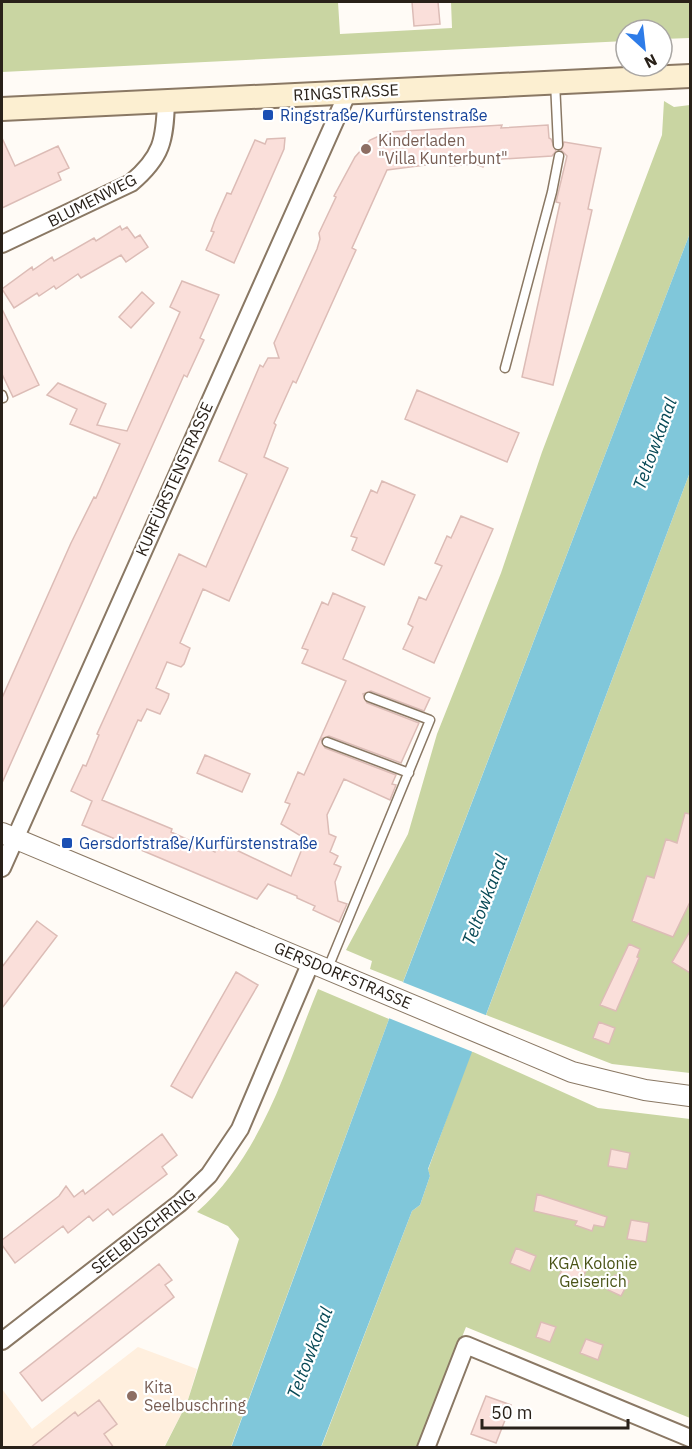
<svg xmlns="http://www.w3.org/2000/svg" width="692" height="1449" viewBox="0 0 692 1449" font-family="'IBM Plex Sans',sans-serif">
  <style>
    .built { fill: #ffefde }
    .green { fill: #c9d5a2 }
    .water { fill: #80c7da }
    .pier { fill: #fffbf6 }
    .building { fill: #fadfda; stroke: #dcbcb6; stroke-width: 1.5 }
    .lines { fill: none; stroke-linecap: round; stroke-linejoin: round }
    .service-casing { stroke: #8a7864; stroke-width: 11 }
    .minor-casing { stroke: #8a7864; stroke-width: 20 }
    .tertiary-casing { stroke: #8a7864; stroke-width: 22 }
    .secondary-casing { stroke: #8a7864; stroke-width: 26 }
    .service { stroke: #fff; stroke-width: 8 }
    .minor { stroke: #fff; stroke-width: 16 }
    .tertiary { stroke: #fff; stroke-width: 20 }
    .secondary { stroke: #fcefd1; stroke-width: 22 }
    .transit-dot { fill: #1a4fb4; stroke: #fff; stroke-width: 2 }
    .education-dot { fill: #8d6e63; stroke: #fff; stroke-width: 2 }
    .labels { text-anchor: middle; stroke-width: 4.5; stroke-linejoin: round; paint-order: stroke }
    .street-label { font-size: 16px; fill: #292119; stroke: #fff }
    .transit-label { font-size: 16px; fill: #164399; stroke: #fff; text-anchor: start }
    .education-label { font-size: 16px; fill: #785e54; stroke: #fff; text-anchor: start }
    .park-label { font-size: 16px; fill: #4a5417; stroke: #fff }
    .water-label { font-size: 18px; font-style: italic; fill: #074956; stroke: #fff }
  </style>
  <rect width="100%" height="100%" fill="#fffbf6"/>
  <!-- built -->
  <path class="built" d="M138,1347L197,1369L187,1403L164,1447H2V1389L32,1429Z"/>
  <!-- green -->
  <path class="green" d="M2,2H338L340,34L452,28L451,2H690V38L662,39V30H626V41L2,72Z
    M664,101L674,107L690,105V233L403,982L370,969L372,961L346,950L408,834L437,734L501,573L542,452L662,135Z
    M690,472V1073L612,1064L486,1015Z
    M318,989L389,1019L231,1447L164,1448L187,1403L239,1239L228,1226L197,1212C262,1155 286,1067 318,989Z
    M471,1051L598,1108L690,1119V1418L466,1327L418,1447L321,1448L412,1211L420,1205L430,1176L428,1170Z"/>
  <!-- water -->
  <path class="water" d="M690,233V472L428,1169L430,1176L420,1205L412,1211L321,1447L231,1448L389,1019Z"/>
  <!-- pier -->
  <path class="pier" d="M400,981L488,1016L473,1052L386,1017Z"/>
  <!-- building -->
  <path class="building" d="M412,2H438L440,24L414,26Z
    M502,125L501,128L548,125L549,138L551,139L556,151L552,156L487,160L483,167L476,164L450,166L449,162L387,170L352,248L356,250L296,383L293,381L274,423L276,425L264,457L288,468L229,601L203,589L180,643L190,648L184,664L181,667L167,662L156,688L169,694L168,698L160,714L147,709L141,721L138,720L102,800L172,829L171,832L215,852L219,844L230,847L291,876L306,839L281,824L290,804L285,802L298,772L304,775L346,681L302,663L308,650L302,648L322,602L328,605L333,593L365,607L343,659L430,698L424,711L371,691L363,694L367,703L419,723L401,763L329,736L321,739L325,748L396,775L392,784L396,785L390,800L344,779L327,815L329,834L336,837L330,852L338,856L334,864L341,867L335,882L338,901L347,904L339,922L313,910L315,906L297,898V896L268,884L257,899L82,825L92,801L71,791L83,765L86,766L99,735L97,734L179,554L206,567L247,474L219,461L260,365L263,367L268,358H279L274,343L317,249L320,239L319,233L336,197L334,196L355,157L370,140L388,132Z
    M2,138L15,166L58,146L69,168L58,173L61,180L2,208Z
    M285,138L284,149L234,263L206,250L214,232L211,231L215,220L227,193L231,194L255,140L265,144L267,139Z
    M564,142L601,148L588,209L592,210L553,385L522,377L560,203L556,202L567,156L561,150Z
    M120,226L122,230L127,227L135,238L140,235L148,247L126,262L121,255L81,278L78,274L56,289L54,286L39,296L37,293L14,308L2,289L32,267L33,270L52,257L54,261L94,238L96,241Z
    M182,281L219,295L200,338L204,340L187,377L184,375L2,783V698L71,543L94,497L96,498L120,444L70,424L77,409L47,395L58,383L106,404L97,425L127,431L180,312L170,307Z
    M142,292L154,303L131,328L119,317Z
    M2,309L39,385L13,397L2,374Z
    M417,390L519,433L507,462L405,419Z
    M382,481L415,495L384,565L352,550L357,538L351,536L371,490L377,493Z
    M461,516L493,529L434,663L403,649L413,627L408,624L419,597L426,600L442,566L435,563L447,536L451,538Z
    M205,755L250,774L242,792L197,773Z
    M685,813L690,814V902L673,937L632,921L647,876L654,878L666,839L677,843Z
    M37,921L57,936L2,1008V967Z
    M690,931V973L672,962Z
    M629,944L640,949L637,957L639,958L616,1011L600,1005Z
    M236,972L258,985L192,1098L171,1086Z
    M599,1022L615,1028L609,1044L593,1038Z
    M162,1134L177,1155L162,1167L167,1174L113,1215L108,1209L93,1221L89,1216L68,1233L63,1226L15,1263L2,1245V1240L59,1196L66,1186L74,1197L83,1190L85,1194Z
    M611,1149L630,1153L627,1169L608,1166Z
    M537,1194L607,1217L604,1227L594,1225L592,1231L575,1225L577,1221L534,1211Z
    M631,1220L649,1223L646,1242L627,1239Z
    M516,1248L536,1256L530,1271L510,1263Z
    M565,1262L586,1270L580,1285L559,1277Z
    M159,1264L172,1280L165,1285L174,1297L42,1401L20,1373Z
    M615,1275L629,1281L621,1296L608,1290Z
    M541,1322L556,1327L550,1342L536,1337Z
    M586,1339L603,1345L598,1360L580,1353Z
    M486,1396L511,1405L496,1443L471,1434Z
    M99,1400L117,1424L104,1434L114,1448H30L75,1412L78,1416Z"/>
  <g class="lines">
    <defs>
      <path id="service" d="M555,82L558,145
        M505,368L552,192L559,156
        M2,395L3,398
        M327,742L409,773
        M328,968L430,720L369,697"/>
      <path id="minor" d="M2,244L131,183C162,157 165,140 166,101
        M2,868L348,92
        M2,1341L180,1203L209,1175L240,1129L311,962
        M426,1448L466,1345L690,1438"/>
      <path id="tertiary" d="M2,833L572,1072L645,1090L690,1096"/>
      <path id="secondary" d="M2,109L690,76"/>
    </defs>
    <!-- service casing -->
    <use href="#service" class="service-casing"/>
    <!-- minor casing -->
    <use href="#minor" class="minor-casing"/>
    <!-- tertiary casing -->
    <use href="#tertiary" class="tertiary-casing"/>
    <!-- secondary casing -->
    <use href="#secondary" class="secondary-casing"/>
    <!-- service -->
    <use href="#service" class="service"/>
    <!-- minor -->
    <use href="#minor" class="minor"/>
    <!-- tertiary -->
    <use href="#tertiary" class="tertiary"/>
    <!-- secondary -->
    <use href="#secondary" class="secondary"/>
  </g>
  <!-- markers -->
  <g class="transit-dot">
    <rect x="262" y="109" width="12" height="12" rx="3"/>
    <rect x="61" y="837" width="12" height="12" rx="3"/>
  </g>
  <g class="education-dot">
    <circle cx="366" cy="149" r="6"/>
    <circle cx="132" cy="1396" r="6"/>
  </g>
  <g class="labels">
    <!-- street labels -->
    <g class="street-label">
      <text transform="translate(346 92) rotate(-3)" y="6">RINGSTRASSE</text>
      <text transform="translate(92 200) rotate(-27)" y="6">BLUMENWEG</text>
      <text transform="translate(174 479) rotate(-66)" y="6">KURFÜRSTENSTRASSE</text>
      <text transform="translate(343 975) rotate(23)" y="6">GERSDORFSTRASSE</text>
      <text transform="translate(143 1231) rotate(-38)" y="6">SEELBUSCHRING</text>
    </g>
    <!-- transit labels -->
    <g class="transit-label">
      <text x="280" y="121">Ringstraße/Kurfürstenstraße</text>
      <text x="79" y="849">Gersdorfstraße/Kurfürstenstraße</text>
    </g>
    <!-- education labels -->
    <g class="education-label">
      <text x="378" y="146">Kinderladen<tspan x="378" dy="18">"Villa Kunterbunt"</tspan></text>
      <text x="144" y="1393">Kita<tspan x="144" dy="18">Seelbuschring</tspan></text>
    </g>
    <!-- park labels -->
    <g class="park-label">
      <text x="593" y="1269">KGA Kolonie<tspan x="593" dy="18">Geiserich</tspan></text>
    </g>
    <!-- water labels -->
    <g class="water-label">
      <text transform="translate(655 444) rotate(-70)" y="6">Teltowkanal</text>
      <text transform="translate(485 900) rotate(-69)" y="6">Teltowkanal</text>
      <text transform="translate(310 1353) rotate(-69)" y="6">Teltowkanal</text>
    </g>
  </g>
  <!-- border -->
  <rect width="692" height="1449" fill="none" stroke="#292119" stroke-width="6"/>
  <!-- north arrow -->
  <g transform="translate(644 48) rotate(153)"><circle r="28" fill="#ffffff" stroke="#a9a6a3" stroke-width="1.5"/>
  <path d="M0-4.5L10 22L0 15L-10 22Z" fill="#2e7ce8"/>
  <text y="-9" font-size="16" font-weight="bold" text-anchor="middle" fill="#292119">N</text>
  </g>
  <!-- scale -->
  <path d="M482 1419v9h146v-9" fill="none" stroke="#292119" stroke-width="3"/>
  <text x="491" y="1419" font-size="18" fill="#292119" stroke="#ffffff" stroke-width="4.5" paint-order="stroke">50 m</text>
</svg>
